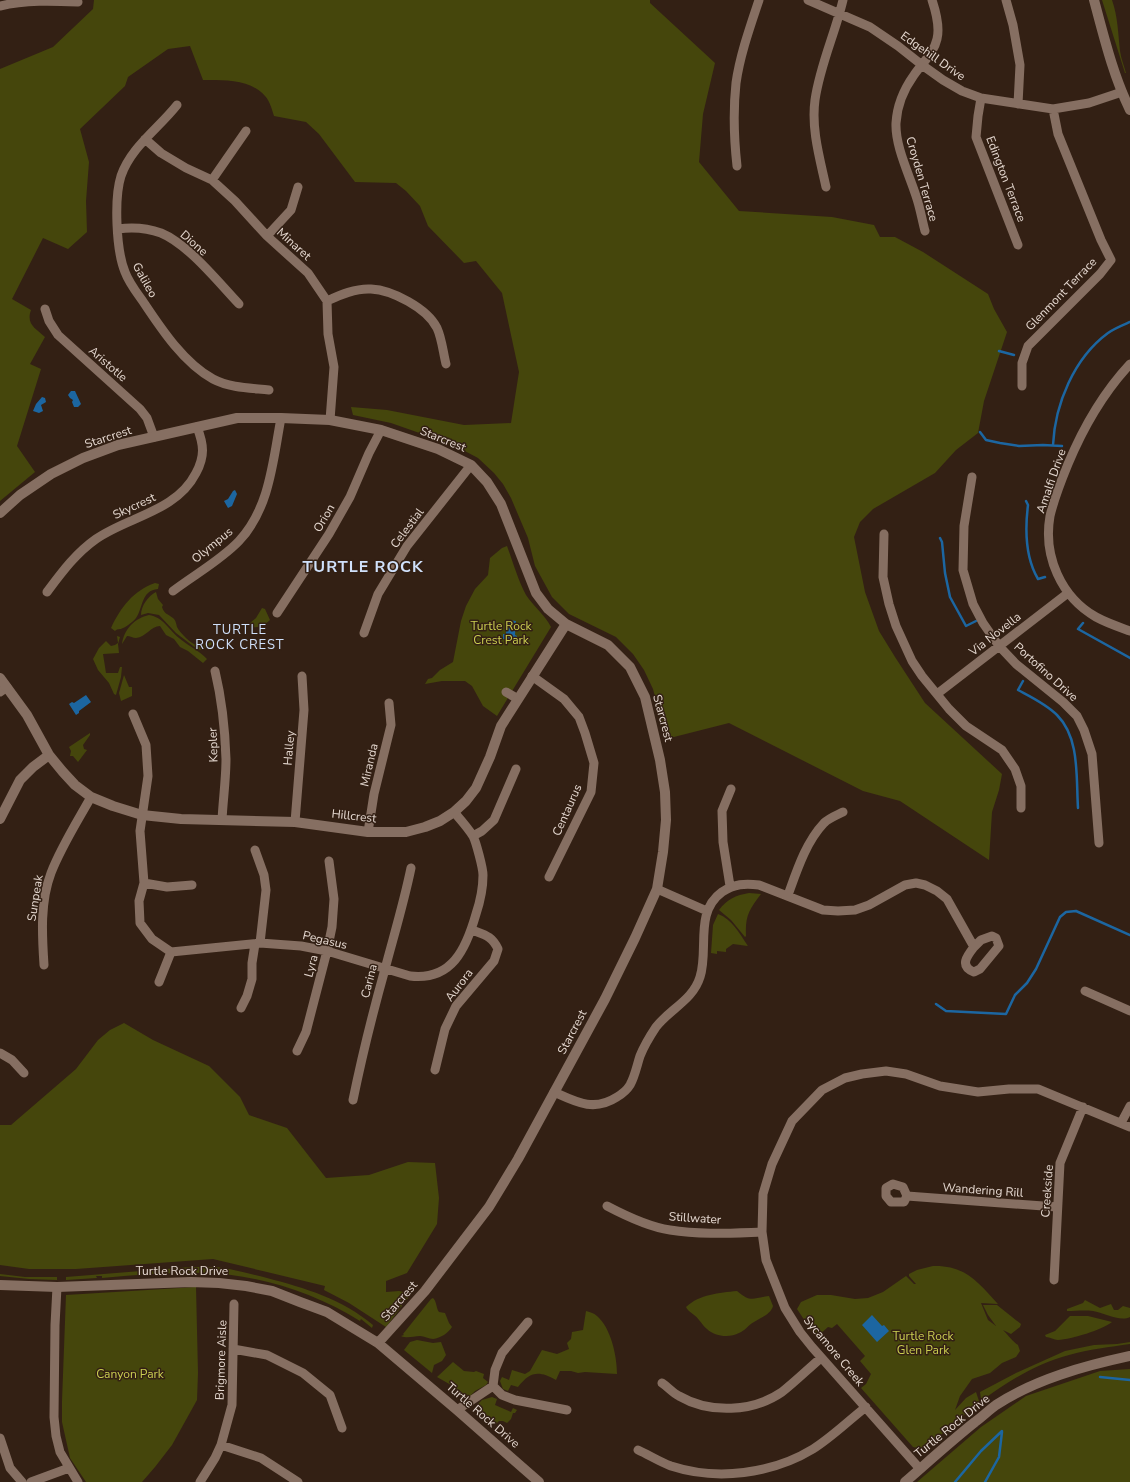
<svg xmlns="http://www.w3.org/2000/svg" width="1130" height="1482" viewBox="0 0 1130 1482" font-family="'Nunito Sans',sans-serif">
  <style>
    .green { fill: #45460c }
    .water { fill: #1c66a1 }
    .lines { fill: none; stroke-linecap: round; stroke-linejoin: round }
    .stream { stroke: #1c66a1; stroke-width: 2.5 }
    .minor { stroke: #866f62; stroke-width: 9 }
    .tertiary { stroke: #866f62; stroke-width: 10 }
    .labels { text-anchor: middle; stroke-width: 3; stroke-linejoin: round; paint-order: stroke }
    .street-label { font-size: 12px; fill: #e6d9d1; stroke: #332014 }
    .park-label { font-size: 12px; fill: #cbcf51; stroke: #332014 }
    .neighbourhood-label { font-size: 13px; letter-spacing: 1px; fill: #d0e1fb; stroke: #332014 }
    .district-label { font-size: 16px; font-weight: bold; letter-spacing: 1px; fill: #d0e1fb; stroke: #332014 }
  </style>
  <rect width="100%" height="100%" fill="#332014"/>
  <!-- green -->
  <path class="green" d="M94,0H650V3L715,63L703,114L699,162L739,211L832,217L874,225L880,237H895L923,252L988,294L994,309L1007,332L984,401L978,433L956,450L935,473L873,509L860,522L854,537L865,592L879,631L895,657L925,703L1002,774L999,790L992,812L989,860L900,801L863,791L729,723L666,739L653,689L644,670L633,654L616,637L569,614L552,597L535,566L528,538L511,498L503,484L494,473L478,458L461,449L428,436L391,423L353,415L351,407L387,410L464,425L511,423L519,372L502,293L476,261L464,263L428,226L420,206L406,191L396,183L355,182L319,134L306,122L274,116C272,110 270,101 265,96C250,79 224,80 203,80L190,46L168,49L128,77L125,86L80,129L89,162L86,201L87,232L68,249L43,238L12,299L31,310C26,324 35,328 45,337L30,364L41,369L17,446L35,472L0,501V69L53,47L93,9Z
    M1102,0H1112C1118,17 1118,34 1120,51C1121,58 1124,66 1126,73H1125Z
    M507,546C513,562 518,580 526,595C533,606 546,616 551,627L497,716L483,706L472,686L465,681H442L425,684L428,679L432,678L440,670L453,662L461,621L466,606L475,589L488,575L490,558L502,548Z
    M155,583L159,584L158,589C141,590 143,609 136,618C134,621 126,627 123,628C120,630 118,628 115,631L111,628C121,607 133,591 155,583Z
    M156,592L158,599L163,605L162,607C164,614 168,614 173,618C176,621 176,623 177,627C180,633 191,644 198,646C205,647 210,641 216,641L217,642L201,650L197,649L176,633L159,615L148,613L141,615C141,606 148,596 156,592Z
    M262,608L265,609L270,620L263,626L250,628V623L256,618Z
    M149,615C163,617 169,630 179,638C188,646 200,651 207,659L203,663L188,651L180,647L174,639L166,635L160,626C151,626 146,637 136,638C133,638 130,636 127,636L122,644C124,629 135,618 149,615Z
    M117,636L120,637L118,644L119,653L103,654L106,673H118L120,667H122L121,677L116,695L114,694L109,683L98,670L93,659L99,648L106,641L111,646L115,645L118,643Z
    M124,675L129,687H132V696L121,701L119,693Z
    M90,733V735L83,745L84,749L87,750L78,762L73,756H70L71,751L69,747Z
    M749,893L761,894C749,910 745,916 746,936L745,937L731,920L719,910C726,900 736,895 749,893Z
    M718,914C732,919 740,934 748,946L733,944L726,949V952L717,951V954L711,953L713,925Z
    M124,1023L153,1040L209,1066L240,1097L249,1115L287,1128L326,1178L369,1175L408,1162L435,1163L439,1198L437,1224L407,1273L386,1281V1292L399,1291L411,1294L405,1302L404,1301L401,1304L402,1306L386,1327L349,1303L324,1290L325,1286L213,1259L76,1269H29L0,1265V1125H11L76,1069L98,1040L110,1030Z
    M933,1266C965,1265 978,1282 998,1304L981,1303L988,1320L996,1326L988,1315L983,1305H997L1021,1324L1020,1327L1011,1334L1003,1330C1008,1335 1013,1342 1018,1345L1020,1351L1016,1357L1002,1363L990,1373L972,1379L960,1396L955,1410L966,1398L976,1392L979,1401L977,1404L928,1446L922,1449L913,1447L861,1388L866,1384L871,1374L860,1361L865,1356L837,1324L832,1328L828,1327L819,1335L815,1336L797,1309L801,1302L817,1295H831L855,1299L868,1298L883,1292L906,1276L914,1284H916L909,1276V1274L917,1270Z
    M191,1267C199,1267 208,1267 216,1267C233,1269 250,1274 267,1278C305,1288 342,1299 373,1325L372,1328L361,1319L360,1321C314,1292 257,1274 203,1273C170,1272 136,1275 102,1278V1276H96L97,1278L66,1280V1277Z
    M0,1274L25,1277H57V1280L29,1279L0,1276Z
    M196,1287L198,1373L197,1400L172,1445L155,1467L142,1482H86L70,1458L62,1422V1401L66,1295Z
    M737,1291C751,1303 753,1298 769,1296L773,1306C771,1314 762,1317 754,1322C748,1325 745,1331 739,1333C730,1338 715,1337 707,1329C704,1327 702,1323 699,1320C696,1315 688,1312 686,1307C700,1294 719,1293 737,1291Z
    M433,1298C437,1302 436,1308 439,1312L445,1313L449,1323L452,1327C448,1333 441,1338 433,1339C429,1339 424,1336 420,1336C413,1336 408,1339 401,1336L404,1335L403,1334L431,1299Z
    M1085,1300L1100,1308L1111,1304L1114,1310H1118L1123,1306L1130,1308V1317C1120,1322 1104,1313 1093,1311C1084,1310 1076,1311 1067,1311V1309L1083,1303Z
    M586,1311C589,1312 594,1313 597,1316C611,1328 617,1356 617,1374L585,1372L578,1373L571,1371H560L556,1380C538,1370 530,1372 518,1387L511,1385L508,1391L503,1389L500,1381L502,1377L509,1380L512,1370L525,1374L530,1371L542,1350L557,1354L569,1349L567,1343L571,1339L572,1332L583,1330Z
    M1070,1316H1088L1112,1322C1102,1330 1072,1339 1058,1340C1054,1340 1050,1337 1046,1337L1045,1335L1055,1331Z
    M417,1340L433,1343L441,1342L446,1355L442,1361L434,1365L432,1373L404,1350L410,1342Z
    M1130,1342V1344C1110,1347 1089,1349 1069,1355C1038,1363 1010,1380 984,1399H981L980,1392L1016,1373L1065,1351L1094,1345L1117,1344Z
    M453,1362L464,1371L474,1372L476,1371L484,1374L483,1378L488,1382L486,1385L475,1391L467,1399L451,1385L437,1377Z
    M1130,1369V1482H917L981,1427L1026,1396L1100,1371Z
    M492,1397L497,1399L495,1405L511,1412L513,1408L517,1410L515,1413H513L511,1419L507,1423L503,1421H499L496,1424L476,1406L482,1400Z"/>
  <!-- water -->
  <path class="water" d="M71,391H75L81,404L78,407H74L72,402L73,400L70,398L68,395Z
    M42,397L45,398L46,402L41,405L43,411L39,413L33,411L36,404Z
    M235,490L237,494L232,506L228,508L224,501L228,499L233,491Z
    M507,620L516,621L515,635L517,636L516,640L503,639V634H506Z
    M86,695L91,702L79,711V713L76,715L69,704L72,702L74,703Z
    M872,1315L882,1326L884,1325L889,1331L877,1342L862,1325Z"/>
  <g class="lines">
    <!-- stream -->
    <path class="stream" d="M999,351L1014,355
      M980,432L986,440L1000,443L1019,446L1043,445L1062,446
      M1053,445C1055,404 1074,358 1108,333C1115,328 1123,325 1130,322
      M1026,501L1028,505C1025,529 1025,557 1038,579L1045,577
      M940,538L942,542L945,573L950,597L966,626L976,621
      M1083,623L1078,629L1130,658
      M1023,681L1018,690C1031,697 1046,704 1057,715C1080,738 1076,777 1078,808
      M936,1004L946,1011L1006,1014L1015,995L1027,983L1036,969L1060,917L1066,912L1076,911L1130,935
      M1100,1377L1130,1380
      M955,1482L981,1451L1002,1431
      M985,1482L999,1457L1002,1432"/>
    <!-- minor -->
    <path class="minor" d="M808,0L870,27L898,46L922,65L943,80L962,91L981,98L1053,109L1089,103L1122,92
      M1006,0L1013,25L1020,65L1018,104
      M0,6C26,0 52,1 78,2
      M981,98L978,116L976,137L1018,245
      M177,105C158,129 131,147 121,176C114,198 116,250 125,272C129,283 137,293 144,303C162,330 184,363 213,379C230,388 250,388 269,390
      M145,139L161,153L186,168L212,180L235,201L267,236L308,273L327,301L328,334L334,367L330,420
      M737,166C734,139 733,111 736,83C740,55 750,27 759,0
      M212,180L246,131
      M826,187C820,159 811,129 815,100C820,65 835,34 843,0
      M118,229C133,227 147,228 161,233C188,244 219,283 239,304
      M925,231C922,220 920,207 916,196C909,174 895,146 896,123C897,105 904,89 914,75C922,63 934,53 937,39C940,27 936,12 932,0
      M267,236L291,210L298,187
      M327,301C340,295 356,288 371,289C392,290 427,308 437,328C442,339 443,352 446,364
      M45,309L49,321L58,335L140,409L147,418L154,437
      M1130,364C1103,393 1083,428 1068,464C1061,481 1054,499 1050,516C1043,556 1061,597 1096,617C1107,623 1119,627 1130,631
      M1022,386V363L1028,346L1100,274L1111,260L1101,240L1058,134L1053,109
      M972,477L964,526L963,570L973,604L983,623L999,646L1016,664L1063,702L1077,716L1084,730L1092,754L1099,843
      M884,534L883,577L889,604L896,626L912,661L922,676L949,709L966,726L1002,750L1015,769L1021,786V808
      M173,591C194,575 221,560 239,541C270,508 273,460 281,418
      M47,592C62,572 76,553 96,539C129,516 176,512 196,473C205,456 204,445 197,427
      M277,613L329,534L350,497L369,453L381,430
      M364,633L378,594L407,546L471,465
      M215,671C222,700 225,729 226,759C226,779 223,800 222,820
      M532,676L564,699L579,717L585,733L594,763L591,792L549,877
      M0,692L7,687
      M506,692L518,699
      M937,694L1068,593
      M133,714L146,745L148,776L140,831L144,883L139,901L140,923L152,939L171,952L260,943L301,946L327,951L410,976C452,981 466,949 476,914C480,902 483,888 483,875C483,868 476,842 473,836C468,828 460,819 454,812
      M295,822L304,710L302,676
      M368,832L374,794L391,725L389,703
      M473,836L482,831L494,820L516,769
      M255,850L264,875L266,890L260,943
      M144,883L167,887L192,885
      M730,886L723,842L722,811L731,789
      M657,889L707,911
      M788,895C797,870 806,842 824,823C829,818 837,815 843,812
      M44,965C42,935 40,902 51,873C61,847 77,822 91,797
      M159,982L171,952
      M1085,991L1130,1011
      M241,1008L247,996L252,979V963L255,944
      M297,1051L306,1032L327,951L332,927L334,899L329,861
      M0,1053L12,1060L24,1073
      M435,1070L445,1029L456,1006L494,961L498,949C492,936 485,935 472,930
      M554,1092C576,1102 594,1112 617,1097C622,1094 627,1090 630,1085C635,1076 637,1065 640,1056C644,1046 650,1036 656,1027C670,1009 693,1000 700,977C709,950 694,912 722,892C734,884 745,883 759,885L823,910L838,911L855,910L869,905L905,885L916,883L925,885L937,891L947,899L974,947C967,956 959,966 974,972L980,969L999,946L996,938L992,936L981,940L974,947
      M353,1100C362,1056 373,1012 385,969C394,935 404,902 411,868
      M1121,1123L1130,1106
      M893,1184L903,1187L907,1196L904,1202H891L886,1196V1188Z
      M907,1196L1057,1207
      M607,1206C626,1216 649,1227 670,1230C700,1235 732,1233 762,1232
      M1054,1280L1060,1163L1083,1107
      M57,1287L55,1325L54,1417L56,1436L60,1452L78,1482
      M233,1349L267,1355L303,1373L330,1395L342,1428
      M662,1383C668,1387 673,1393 679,1396C710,1414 753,1412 782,1392C796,1381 808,1369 821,1358
      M493,1386L502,1395L515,1400L567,1410
      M457,1410L493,1386L495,1370L502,1353L528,1322
      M0,1438L10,1468L22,1482
      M221,1445L261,1458L298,1482
      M638,1450C649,1455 660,1462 671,1466C717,1481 772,1474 813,1449C832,1437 848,1421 866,1407
      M920,1469L812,1347L800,1332L785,1308L766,1260L762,1232L763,1194L772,1164L792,1121L822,1090L845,1078L862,1074L886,1071L906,1074L940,1086L978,1092L1009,1089H1038L1130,1127
      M31,1482L69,1468
      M200,1482L215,1458L221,1445L232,1405L234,1304"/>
    <!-- tertiary -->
    <path class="tertiary" d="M1094,0C1104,37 1113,75 1130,110
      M0,513L20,495L51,474L83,458L118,445L237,418H281L330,420L381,430L438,449L471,465L487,482L501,504L536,593L548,609L566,624L608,645L630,667L645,697L660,760L665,792L666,820L663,852L657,889L635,938L605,999L518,1159L489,1207L425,1291L378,1343
      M0,678L27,715L49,755L63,772L75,785L91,797L113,806L142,815L181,819L295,822L368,832H406L425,827L440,821L454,812L466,801L476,788L490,757L501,726L566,624
      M0,819L20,780L33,767L49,755
      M0,1285L57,1287L191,1282L219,1283L246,1286L272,1291L300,1302L327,1312L378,1343L457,1410L539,1482
      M905,1482C928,1462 951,1441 975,1422C982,1417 989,1410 996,1405C1036,1379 1084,1366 1130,1356"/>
  </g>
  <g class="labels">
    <!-- street labels -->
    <g class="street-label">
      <text transform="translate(933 56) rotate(35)" y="4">Edgehill Drive</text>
      <text transform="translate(922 179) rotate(74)" y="4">Croyden Terrace</text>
      <text transform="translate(1006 179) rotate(69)" y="4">Edington Terrace</text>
      <text transform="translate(194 243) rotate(41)" y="4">Dione</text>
      <text transform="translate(294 244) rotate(42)" y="4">Minaret</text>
      <text transform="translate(145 280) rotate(61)" y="4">Galileo</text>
      <text transform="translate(1061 294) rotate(-46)" y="4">Glenmont Terrace</text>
      <text transform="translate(108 364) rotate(41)" y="4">Aristotle</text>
      <text transform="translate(108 437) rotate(-18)" y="4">Starcrest</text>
      <text transform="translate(443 439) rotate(22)" y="4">Starcrest</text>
      <text transform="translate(1051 481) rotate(-71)" y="4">Amalfi Drive</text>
      <text transform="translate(134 506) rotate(-25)" y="4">Skycrest</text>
      <text transform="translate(324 518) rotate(-60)" y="4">Orion</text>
      <text transform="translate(407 528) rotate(-53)" y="4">Celestial</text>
      <text transform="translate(212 545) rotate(-39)" y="4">Olympus</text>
      <text transform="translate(995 634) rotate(-38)" y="4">Via Novella</text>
      <text transform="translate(1046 672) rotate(42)" y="4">Portofino Drive</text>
      <text transform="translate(663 718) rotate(75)" y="4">Starcrest</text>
      <text transform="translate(213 745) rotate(-92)" y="4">Kepler</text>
      <text transform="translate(289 748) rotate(-85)" y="4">Halley</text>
      <text transform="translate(369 765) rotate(-77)" y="4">Miranda</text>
      <text transform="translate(567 810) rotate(-66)" y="4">Centaurus</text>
      <text transform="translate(354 816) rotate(6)" y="4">Hillcrest</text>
      <text transform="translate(35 898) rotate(-81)" y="4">Sunpeak</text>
      <text transform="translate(325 940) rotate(13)" y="4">Pegasus</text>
      <text transform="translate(311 966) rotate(-75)" y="4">Lyra</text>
      <text transform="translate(369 981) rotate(-76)" y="4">Carina</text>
      <text transform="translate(459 985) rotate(-53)" y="4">Aurora</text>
      <text transform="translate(572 1032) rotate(-62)" y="4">Starcrest</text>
      <text transform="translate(983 1190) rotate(4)" y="4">Wandering Rill</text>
      <text transform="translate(1047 1191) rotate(-86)" y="4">Creekside</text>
      <text transform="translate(695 1218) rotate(4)" y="4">Stillwater</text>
      <text x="182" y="1275">Turtle Rock Drive</text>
      <text transform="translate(399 1301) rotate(-49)" y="4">Starcrest</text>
      <text transform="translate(834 1351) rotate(50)" y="4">Sycamore Creek</text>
      <text transform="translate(221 1360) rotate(-88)" y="4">Brigmore Aisle</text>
      <text transform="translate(483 1415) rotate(41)" y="4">Turtle Rock Drive</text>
      <text transform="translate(952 1426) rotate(-39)" y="4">Turtle Rock Drive</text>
    </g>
    <!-- park labels -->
    <g class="park-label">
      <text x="501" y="630">Turtle Rock<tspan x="501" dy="14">Crest Park</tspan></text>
      <text x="923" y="1340">Turtle Rock<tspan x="923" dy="14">Glen Park</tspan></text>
      <text x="130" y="1378">Canyon Park</text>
    </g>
    <!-- neighbourhood labels -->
    <g class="neighbourhood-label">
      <text x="240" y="634">TURTLE<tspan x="240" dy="15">ROCK CREST</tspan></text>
    </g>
    <!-- district labels -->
    <g class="district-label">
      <text x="363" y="572">TURTLE ROCK</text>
    </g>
  </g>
</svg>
